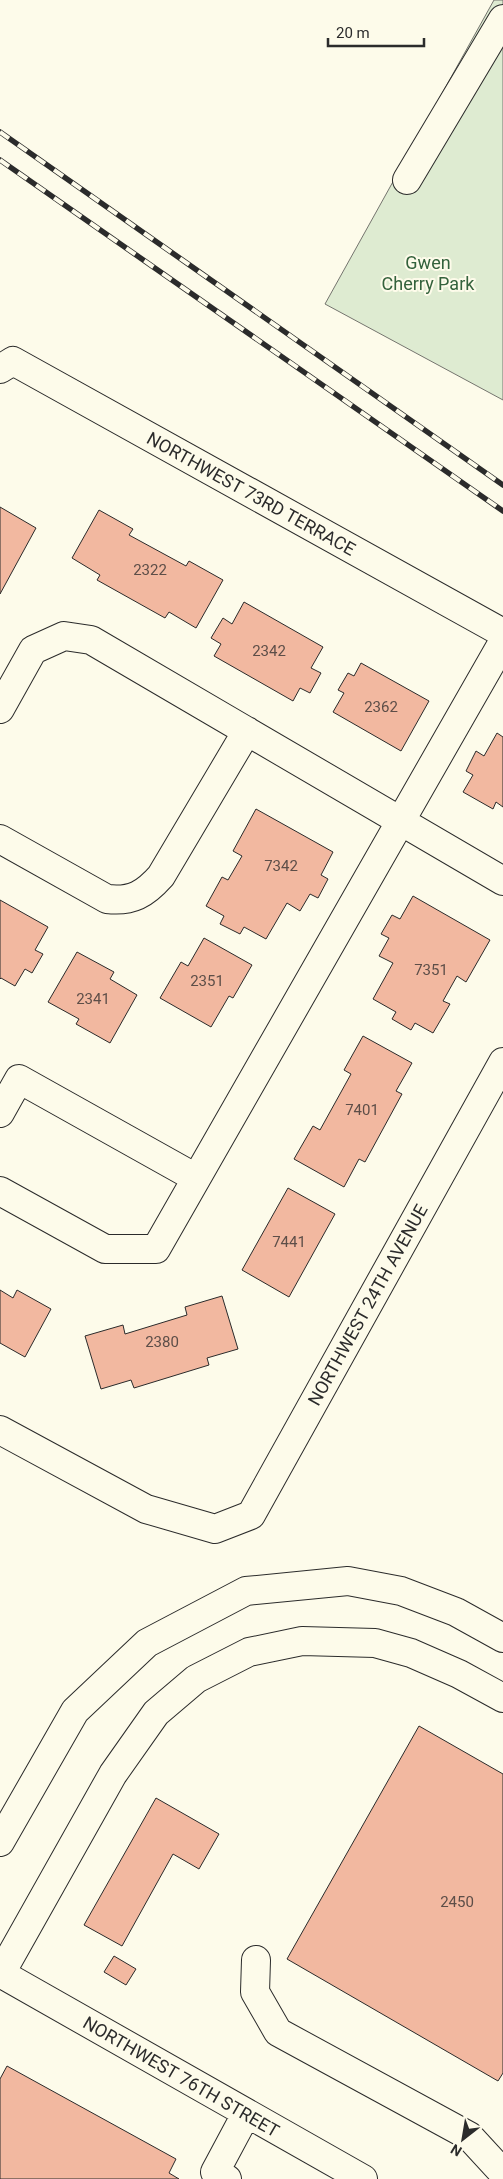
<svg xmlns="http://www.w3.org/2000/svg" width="503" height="2179" viewBox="0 0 503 2179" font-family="Roboto,sans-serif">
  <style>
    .green { fill: #deebd1; stroke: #74746e }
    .building { fill: #f2b8a0; stroke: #2b2b2b }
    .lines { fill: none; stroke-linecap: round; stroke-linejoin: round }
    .minor-casing { stroke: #2b2b2b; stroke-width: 30 }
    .minor { stroke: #fdfbea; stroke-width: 28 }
    .rail-casing { stroke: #2b2b2b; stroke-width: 5.5 }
    .rail { stroke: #fdfbea; stroke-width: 4; stroke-dasharray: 11; stroke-linecap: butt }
    .labels { text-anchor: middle; stroke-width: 4; stroke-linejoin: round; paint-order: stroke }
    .number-label { font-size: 15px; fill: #5d4e48 }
    .park-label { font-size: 18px; fill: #34623c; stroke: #fdfbea }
    .street-label { font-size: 18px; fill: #2b2b2b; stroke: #fdfbea }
  </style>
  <rect width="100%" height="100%" fill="#fdfbea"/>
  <!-- green -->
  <path class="green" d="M494,0H503V400L325,304Z"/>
  <!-- building -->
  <path class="building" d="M0,507L36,528L0,594Z
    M99,510L133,529L129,535L186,566L189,561L223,580L196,628L169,612L165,618L97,580L100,575L72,558Z
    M244,602L323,647L311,668L321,673L310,693L300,688L293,701L214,656L221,644L211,638L223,618L232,624Z
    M361,663L429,701L401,751L333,712L344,693L338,690L348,673L354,676Z
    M497,733L503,737V807L496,802L493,809L463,792L473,775L466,771L476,751L484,756Z
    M256,809L333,852L321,875L328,879L318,898L310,894L300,911L287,903L266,939L244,927L240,934L220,924L224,916L206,906L222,877L228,880L242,856L233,851Z
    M413,896L490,940L466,982L457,976L443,1001L450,1004L433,1033L415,1023L411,1030L392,1019L396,1012L373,999L393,963L379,956L389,938L381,934L392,915L400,919Z
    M0,900L48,927L35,950L43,954L32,973L25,969L15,986L1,978L0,979Z
    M204,938L252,965L233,998L229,996L211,1027L160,998L181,962L188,966Z
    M77,952L114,972L110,979L137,995L110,1043L76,1024L79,1019L48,1002Z
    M363,1036L412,1063L396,1091L402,1094L365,1162L359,1159L344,1187L294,1159L313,1126L320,1130L351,1074L344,1070Z
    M288,1188L335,1214L289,1297L242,1270Z
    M0,1290L13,1298L17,1290L51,1309L25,1357L0,1343Z
    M222,1296L238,1349L207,1358L209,1365L134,1388L131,1380L101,1389L85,1336L123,1325L125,1334L187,1315L185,1307Z
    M419,1726L503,1774V2073L498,2081L287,1959Z
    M156,1798L219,1834L199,1869L173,1854L122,1946L84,1925Z
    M114,1956L136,1969L126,1985L104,1972Z
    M7,2066L176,2159L169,2173L179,2179H0V2079Z"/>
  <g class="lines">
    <defs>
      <path id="minor" d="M407,180L503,19
        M0,369L13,361L503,633
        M0,709L33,650L64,636L91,640L503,881
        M0,839L107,899C132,902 145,894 161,876L247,731
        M0,1113L19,1079L196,1178
        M0,1191L105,1249H156L503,642
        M0,1430L146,1509L215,1529L251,1515L503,1062
        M0,1842L75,1711L147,1643L246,1591L348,1581L401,1591L456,1612L503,1638
        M256,1960L255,1992L278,2032L469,2136L503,2173
        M0,1973L363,2179
        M0,1975L113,1774L156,1713L196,1679L249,1652L302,1641L375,1643L411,1653L459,1674L503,1698
        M227,2179L215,2172L246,2114"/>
    </defs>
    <!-- minor casing -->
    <use href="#minor" class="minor-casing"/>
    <!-- minor -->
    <use href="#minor" class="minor"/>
    <defs>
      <path id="rail" d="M0,132L503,485
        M0,160L503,511"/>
    </defs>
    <!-- rail casing -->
    <use href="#rail" class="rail-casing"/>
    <!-- rail -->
    <use href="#rail" class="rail"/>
  </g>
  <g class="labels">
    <!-- number labels -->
    <g class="number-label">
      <text x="150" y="575">2322</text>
      <text x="269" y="656">2342</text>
      <text x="381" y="712">2362</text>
      <text x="281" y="871">7342</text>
      <text x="431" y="975">7351</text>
      <text x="207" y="986">2351</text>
      <text x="93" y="1004">2341</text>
      <text x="362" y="1115">7401</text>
      <text x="289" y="1247">7441</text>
      <text x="162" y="1347">2380</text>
      <text x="457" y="1907">2450</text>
    </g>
    <!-- park labels -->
    <g class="park-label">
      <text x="428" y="269">Gwen<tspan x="428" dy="21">Cherry Park</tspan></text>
    </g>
    <!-- street labels -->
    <g class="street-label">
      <text transform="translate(251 494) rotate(29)" y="6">NORTHWEST 73RD TERRACE</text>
      <text transform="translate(368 1305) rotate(-61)" y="6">NORTHWEST 24TH AVENUE</text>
      <text transform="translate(181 2077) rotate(30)" y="6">NORTHWEST 76TH STREET</text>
    </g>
  </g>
  <!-- north arrow -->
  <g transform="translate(463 2139) rotate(211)" stroke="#fdfbea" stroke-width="4" paint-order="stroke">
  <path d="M0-4L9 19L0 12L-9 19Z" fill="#2b2b2b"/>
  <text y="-8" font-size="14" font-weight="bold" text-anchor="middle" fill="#2b2b2b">N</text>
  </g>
  <!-- scale -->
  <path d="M328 38v8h96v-8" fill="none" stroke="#2b2b2b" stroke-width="2.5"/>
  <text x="336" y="38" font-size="15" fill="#2b2b2b" stroke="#fdfbea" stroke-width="4" paint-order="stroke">20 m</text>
</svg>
